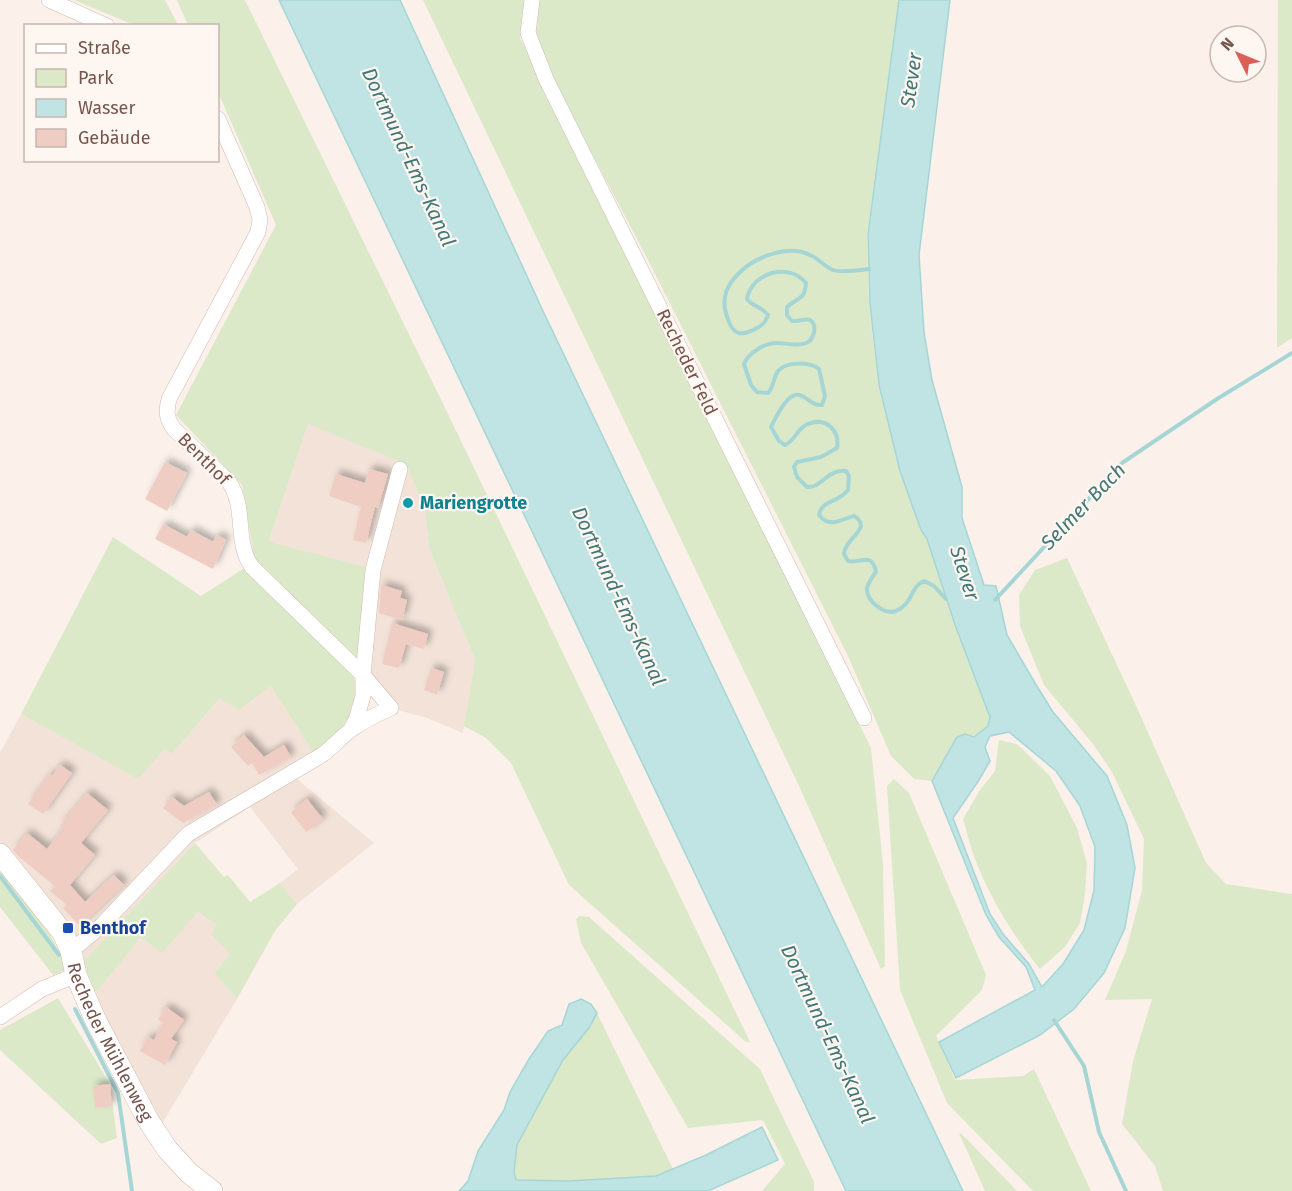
<svg xmlns="http://www.w3.org/2000/svg" width="1292" height="1191" viewBox="0 0 1292 1191" font-family="'Fira Sans',sans-serif">
  <style>
    .residential { fill: #f3e2d8 }
    .green { fill: #dbe9c8 }
    .water { fill: #bfe4e3; stroke: #a5d6d5; stroke-width: 1.5; fill-rule: evenodd }
    .lines { fill: none; stroke-linecap: round; stroke-linejoin: round }
    .stream { stroke: #a5d6d5; stroke-width: 4 }
    .building { fill: #efcdc3; filter: url(#shadow) }
    .street-casing { stroke: #cfbab2; stroke-width: 16 }
    .secondary-casing { stroke: #d2b9b0; stroke-width: 22 }
    .street { stroke: #fff; stroke-width: 15 }
    .secondary { stroke: #fff; stroke-width: 21 }
    .culture-dot { fill: #0f9aa8; stroke: #fef6f0; stroke-width: 2 }
    .transit-dot { fill: #1a4fb4; stroke: #fef6f0; stroke-width: 2 }
    .labels { text-anchor: middle; stroke-width: 4.5; stroke-linejoin: round; paint-order: stroke }
    .street-label { font-size: 18px; fill: #75554e; stroke: #fef6f0 }
    .culture-label { font-size: 18px; font-weight: bold; fill: #0d838f; stroke: #fef6f0; text-anchor: start }
    .transit-label { font-size: 18px; font-weight: bold; fill: #164399; stroke: #fef6f0; text-anchor: start }
    .water-label { font-size: 20px; font-style: italic; fill: #427878; stroke: #fef6f0 }
  </style>
  <defs>
    <filter id="shadow"><feDropShadow dx="4.5" dy="-4.5" stdDeviation="3" flood-color="#0004"/></filter>
  </defs>
  <rect width="100%" height="100%" fill="#fbf1ea"/>
  <!-- residential -->
  <path class="residential" d="M308,423L406,464L425,509L429,548L475,660L463,733L427,718L391,708L363,675L374,569L269,543Z
    M271,686L314,754L290,770L298,780L374,843L297,904L280,883L298,869L250,807L195,843L81,964L0,856V753L21,714L138,778L164,748L172,754L220,698Z
    M198,912L217,925L230,954L214,973L237,999L163,1122L145,1099L94,995L141,936Z"/>
  <!-- green -->
  <path class="green" d="M74,0H165L178,25H134Z
    M177,0H245L450,418L750,1042H746L569,885L511,763L486,738L464,726L475,660L429,548L425,509L406,464L308,424L269,542L370,568L358,659L255,562L242,485L176,415L276,225L218,92V26L188,25Z
    M423,0H524L520,38L871,748L883,864L885,966L881,969L799,786Z
    M539,0H899L867,234L869,304L878,385L900,471L921,531L927,539L954,625L990,717C986,736 974,737 957,737L932,781L914,779L891,756L848,656L646,256L550,74L536,35Z
    M1278,0H1292V338L1277,348Z
    M113,537L201,596L246,567L351,671C353,676 357,683 356,689C355,718 336,737 314,754L271,686L239,710L220,698L172,754L164,749L138,779L21,714Z
    M1067,558L1138,710L1206,863L1226,884L1292,894V1191H1163L1155,1166L1122,1124L1133,1061L1152,999L1105,1000L1126,951L1142,890L1144,839L1112,772L1093,744L1044,685L1020,626L1019,595L1035,570Z
    M999,740L1017,744L1050,776L1077,828L1087,863L1085,895L1080,923L1065,947L1040,969C1014,937 990,898 975,859C970,846 967,832 963,819L980,790L995,771Z
    M894,779L909,793L986,975L982,990L936,1036L955,1080L1023,1076L1034,1069L1091,1191H1033L947,1103L900,990L887,786Z
    M195,843L224,877L228,875L250,902L280,883L297,904L275,931L237,999L214,973L230,954L211,934L217,925L198,912L162,953L141,937L94,995L81,964Z
    M0,868L49,933L68,969L53,975L0,907Z
    M579,916L589,917L760,1069L814,1182V1191H762L785,1164L763,1120L688,1128L581,943L576,919Z
    M58,998L110,1084L117,1138L101,1144L0,1050V1030Z
    M597,1013L673,1169L656,1176L569,1181L516,1180L514,1172L517,1145L563,1060L589,1028Z
    M959,1133L962,1134L1017,1191H985Z"/>
  <!-- water -->
  <path class="water" d="M279,0H400L543,311L963,1191H846Z
    M899,0H950L919,255L924,332L932,380L962,487V518L984,585L996,586L1007,635L1035,683L1053,712L1107,776L1127,825L1135,868L1125,928L1104,973L1074,1009L1040,1035L956,1078L939,1042L1035,990L1026,967L999,937L986,915L932,781L957,737L965,734L974,737L988,726L990,717L955,625L927,539L921,530L900,471L879,385L870,304L868,234ZM1009,732L1056,771L1080,806L1095,847L1094,890L1084,930L1063,964L1042,987L1029,964L1003,934L990,914L953,818L979,780L990,761L985,747L990,736Z
    M581,999L591,1004L597,1013L589,1028L563,1060L517,1145L514,1172L516,1180L569,1181L656,1176L706,1155L762,1127L778,1160L708,1191H459L468,1181L478,1151L504,1110L510,1092L529,1059L548,1031L562,1025L569,1004Z"/>
  <g class="lines">
    <!-- stream -->
    <path class="stream" d="M869,269C860,270 840,273 833,270C825,267 818,258 810,255C788,244 755,257 739,273C733,279 726,288 725,297C723,306 728,330 739,333C745,334 752,331 757,328C763,325 766,322 768,315C761,306 753,307 747,299C752,272 789,262 806,283C805,300 798,297 787,307V315L792,321C797,322 806,318 810,320C818,325 814,340 806,343C797,347 787,343 778,343C766,342 748,353 744,364L751,385L757,392L768,393C774,387 773,378 778,371C786,361 810,362 819,369L825,396L822,405C811,406 808,397 799,395C787,392 775,419 771,427L779,441L785,445C796,440 798,426 811,423C828,418 840,432 837,448L821,457L797,462L794,467L797,477L807,487C822,488 827,469 846,471L849,476L848,490C837,504 822,499 819,515C830,529 841,519 854,516C874,528 844,539 844,554L848,561C861,564 872,551 876,572C873,576 868,583 867,588C866,601 884,615 896,611C913,604 910,587 924,581L934,586L946,599
      M995,600L1122,463L1217,399L1292,353
      M0,876L59,955
      M75,1009L118,1093L132,1191
      M1054,1020L1084,1066L1099,1132L1126,1191"/>
  </g>
  <!-- building -->
  <path class="building" d="M165,462L187,473L167,511L145,499Z
    M369,469L388,474L378,508L375,507L366,543L353,540L361,507L329,496L336,474L365,483Z
    M163,524L187,537L191,530L213,542L217,535L226,540L213,569L155,539Z
    M381,585L402,591L400,598L407,600L402,620L379,613Z
    M392,623L428,634L424,649L406,644L399,668L382,664Z
    M431,668L444,672L437,695L424,690Z
    M244,735L264,757L284,745L291,757L259,775L252,763L248,766L231,747Z
    M60,765L72,773L43,814L28,804L50,774L52,776Z
    M209,792L217,805L183,823L163,808L172,797L184,806Z
    M87,793L108,810L81,843L95,855L70,885L85,902L114,875L124,885L80,926L63,908L67,905L50,891L55,886L18,856L13,850L27,833L47,849L63,829L60,826Z
    M307,799L323,819L306,832L291,812Z
    M166,1007L184,1020L171,1039L177,1042L165,1065L140,1051L148,1037L154,1040L163,1023L158,1019Z
    M110,1084L112,1106L95,1108L93,1086Z"/>
  <g class="lines">
    <defs>
      <path id="street" d="M49,0L107,26
        M532,0L528,33L546,79L864,718
        M350,731L356,720L363,696V675L373,570L400,469
        M71,951L101,926L188,834L322,755C333,747 341,737 352,729C364,721 377,714 391,708L363,675L252,567C234,542 247,508 229,482L174,429C166,418 166,411 169,399L258,232L260,220L257,207L218,119
        M0,1017L42,989L76,975"/>
      <g id="secondary">
        <path id="s1" d="M0,854L63,933L71,951L76,975L95,1019L148,1120L167,1149L189,1173L212,1191"/>
      </g>
    </defs>
    <!-- street casing -->
    <use href="#street" class="street-casing"/>
    <!-- secondary casing -->
    <use href="#secondary" class="secondary-casing"/>
    <!-- street -->
    <use href="#street" class="street"/>
    <!-- secondary -->
    <use href="#secondary" class="secondary"/>
  </g>
  <!-- markers -->
  <circle class="culture-dot" cx="408" cy="503" r="6"/>
  <rect class="transit-dot" x="62" y="922" width="12" height="12" rx="3"/>
  <g class="labels">
    <!-- street labels -->
    <g class="street-label">
      <text transform="translate(687 362) rotate(64)" y="6">Recheder Feld</text>
      <text transform="translate(204 459) rotate(45)" y="6">Benthof</text>
      <text dy="6" stroke="none"><textPath href="#s1" startOffset="220">Recheder Mühlenweg</textPath></text>
    </g>
    <!-- culture labels -->
    <g class="culture-label">
      <text x="420" y="509">Mariengrotte</text>
    </g>
    <!-- transit labels -->
    <g class="transit-label">
      <text x="80" y="934">Benthof</text>
    </g>
    <!-- water labels -->
    <g class="water-label">
      <text transform="translate(911 80) rotate(-82)" y="7">Stever</text>
      <text transform="translate(409 157) rotate(65)" y="7">Dortmund-Ems-Kanal</text>
      <text transform="translate(1083 506) rotate(-46)" y="7">Selmer Bach</text>
      <text transform="translate(965 573) rotate(72)" y="7">Stever</text>
      <text transform="translate(619 596) rotate(65)" y="7">Dortmund-Ems-Kanal</text>
      <text transform="translate(828 1034) rotate(65)" y="7">Dortmund-Ems-Kanal</text>
    </g>
  </g>
  <!-- legend -->
  <rect x="24" y="24" width="195" height="138" fill="#fef6f0" stroke="#c7b6af" stroke-width="1.5"/>
  <rect x="36" y="44" width="30" height="9" fill="#ffffff" stroke="#c7b6af" stroke-width="1.5"/>
  <text x="78" y="54" font-size="18" fill="#75554e">Straße</text>
  <rect x="36" y="69" width="30" height="18" fill="#dbe9c8" stroke="#c7b6af" stroke-width="1.5"/>
  <text x="78" y="84" font-size="18" fill="#75554e">Park</text>
  <rect x="36" y="99" width="30" height="18" fill="#bfe4e3" stroke="#c7b6af" stroke-width="1.5"/>
  <text x="78" y="114" font-size="18" fill="#75554e">Wasser</text>
  <rect x="36" y="129" width="30" height="18" fill="#efcdc3" stroke="#c7b6af" stroke-width="1.5"/>
  <text x="78" y="144" font-size="18" fill="#75554e">Gebäude</text>
  <!-- north arrow -->
  <g transform="translate(1238 54) rotate(313)"><circle r="28" fill="#fef6f0" stroke="#c7b6af" stroke-width="1.5"/>
  <path d="M0-4.5L10 22L0 15L-10 22Z" fill="#dd5d57"/>
  <text y="-9" font-size="16" font-weight="bold" text-anchor="middle" fill="#75554e">N</text>
  </g>
</svg>
